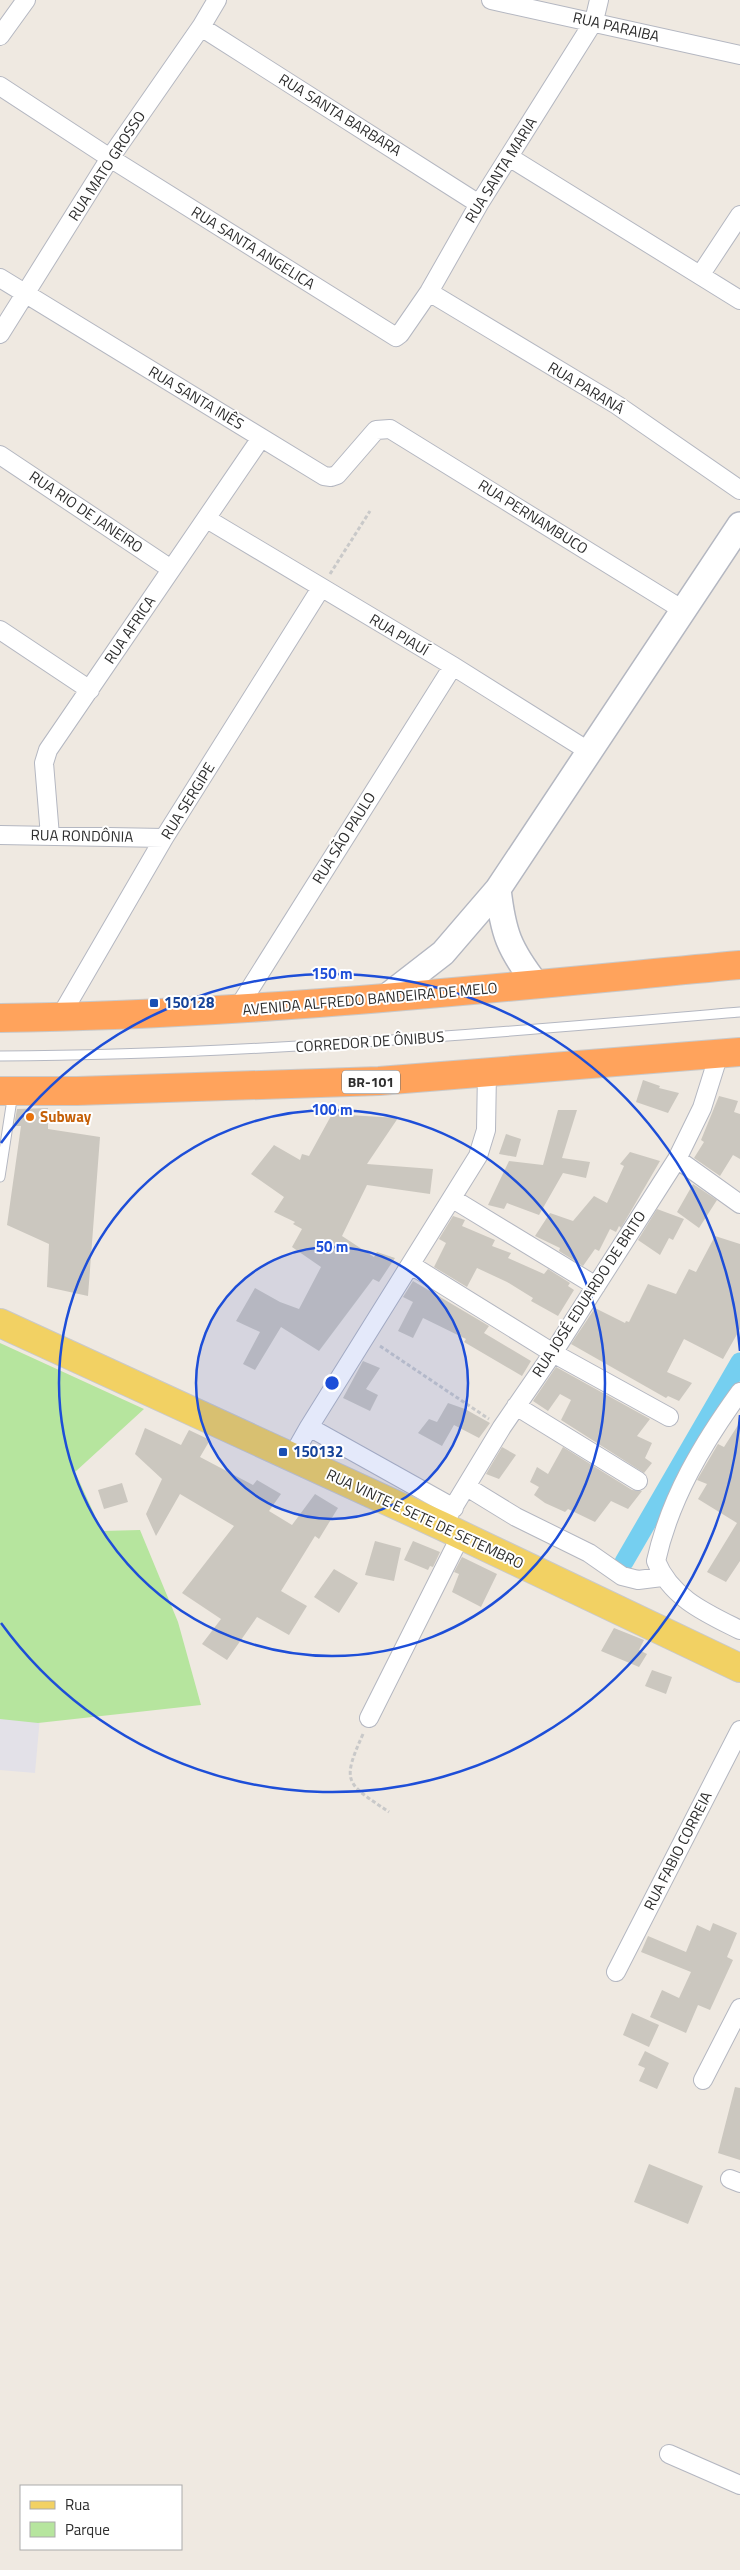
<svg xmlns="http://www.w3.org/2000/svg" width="740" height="2570" viewBox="0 0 740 2570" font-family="'Titillium Web',sans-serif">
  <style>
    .industrial { fill: #e3e1e8 }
    .green { fill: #b6e59e }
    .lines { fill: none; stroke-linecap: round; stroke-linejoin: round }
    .canal { stroke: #75cff0; stroke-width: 19 }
    .building { fill: #cbc7bf }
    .lane-casing { stroke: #b4b7c1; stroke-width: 11 }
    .street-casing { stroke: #b4b7c1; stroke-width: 20 }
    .secondary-casing { stroke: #b4b7c1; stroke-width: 28 }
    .primary-casing { stroke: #c9c9c9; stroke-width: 30 }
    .highway-casing { stroke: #c9c9c9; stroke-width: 30 }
    .path { stroke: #c9c9c9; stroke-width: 3; stroke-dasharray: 4 2.5; stroke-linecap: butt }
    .lane { stroke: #fff; stroke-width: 9 }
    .street { stroke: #fff; stroke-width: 18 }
    .secondary { stroke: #fff; stroke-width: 25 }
    .primary { stroke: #f2d163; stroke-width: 28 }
    .highway { stroke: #ffa35c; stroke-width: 28 }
    .ring { fill: none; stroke: #1d4ed8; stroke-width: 2.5 }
    .transit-dot { fill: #1a4fb4; stroke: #fff; stroke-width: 2 }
    .food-dot { fill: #e8710a; stroke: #fff; stroke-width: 2 }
    .labels { text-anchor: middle; stroke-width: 4; stroke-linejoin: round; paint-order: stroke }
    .shield { fill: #fff; stroke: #6d6d6d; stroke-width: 1 }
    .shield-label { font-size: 14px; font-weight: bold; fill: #2e2e2e }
    .street-label { font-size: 15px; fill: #2e2e2e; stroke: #fff }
    .transit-label { font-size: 15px; font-weight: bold; fill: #164399; stroke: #fff; text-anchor: start }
    .food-label { font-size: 15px; font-weight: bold; fill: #c56008; stroke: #fff; text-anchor: start }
    .centre { fill: #1d4ed8; stroke: #fff; stroke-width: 2.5 }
    .ring-label { font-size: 15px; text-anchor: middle; font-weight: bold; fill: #1d4ed8; stroke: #fff; stroke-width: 4; stroke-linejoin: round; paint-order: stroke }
  </style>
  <rect width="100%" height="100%" fill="#efe9e1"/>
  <!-- industrial -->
  <path class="industrial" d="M0,1589L51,1593L35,1773L0,1770Z"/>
  <!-- green -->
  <path class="green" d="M0,1343L144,1409L75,1472L102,1531L140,1530L178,1622L201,1705L38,1723L0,1719Z"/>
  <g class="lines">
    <!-- canal -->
    <path class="canal" d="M624,1562L740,1362"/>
  </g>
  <!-- building -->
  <path class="building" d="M643,1080L660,1086L659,1088L679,1093L668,1113L636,1102Z
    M719,1096L738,1101L734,1112L740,1114V1159L733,1155L720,1176L694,1158L704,1142L701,1140Z
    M48,1108V1129L100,1137L88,1296L47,1287L49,1244L7,1225L21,1126H14L17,1109Z
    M558,1110H577L562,1158L590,1162L586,1178L563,1173L539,1215L507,1203L504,1209L488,1205L509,1161L543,1165Z
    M332,1114L398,1118L367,1164L433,1169L430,1194L367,1185L342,1236L374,1257L377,1252L395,1258L379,1282L373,1279L319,1351L281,1327L255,1370L243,1364L260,1332L236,1321L255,1288L280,1302L299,1309L321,1267L292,1247L302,1229L293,1224L295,1222L274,1212L284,1197L251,1174L274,1145L300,1160L302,1154L309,1156Z
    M506,1134L521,1139L516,1157L499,1154Z
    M630,1152L660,1161L621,1228L619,1226L616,1232L610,1229L599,1251L595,1249L583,1266L559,1251L560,1248L535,1236L550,1213L573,1221L594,1196L607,1203L624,1166L620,1164Z
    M693,1184L717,1200L699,1228L677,1212Z
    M657,1209L684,1219L673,1240L669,1238L660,1255L638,1240Z
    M453,1216L465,1220L462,1226L495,1240L492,1246L511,1253L508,1258L544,1274L548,1269L570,1283L568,1286L574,1290L558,1316L531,1301L533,1298L507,1282L477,1268L467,1287L434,1267L446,1243L439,1239Z
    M715,1236L740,1244V1329L723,1359L684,1339L667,1372L692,1383L679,1401L668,1396L666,1398L571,1344L595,1308L625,1323L626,1321L629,1322L648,1284L676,1294L689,1269L696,1272Z
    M413,1281L489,1326L484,1333L531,1361L522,1376L464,1342L466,1339L423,1318L413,1338L398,1331L413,1302L403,1297Z
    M363,1361L380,1368L366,1389L378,1395L370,1411L343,1398Z
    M556,1367L650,1419L637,1436L652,1443L645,1458L652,1463L644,1473L561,1420L571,1400L560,1394L548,1411L533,1401Z
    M448,1403L465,1409L490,1423L479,1438L454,1425L442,1446L418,1433L429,1419L437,1422Z
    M740,1422V1561L726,1582L707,1572L737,1523L698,1499L707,1484L697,1480L718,1444L724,1447Z
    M145,1428L181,1445L189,1430L210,1440L200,1457L253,1485L257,1480L281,1494L269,1511L292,1525L315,1494L338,1508L319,1539L315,1536L281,1591L307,1606L289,1635L257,1617L227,1660L202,1644L221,1619L182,1593L234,1526L180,1494L156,1536L146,1514L162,1479L135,1454Z
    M502,1447L516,1455L499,1479L486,1474Z
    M563,1447L632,1490L642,1491L628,1509L611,1501L595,1522L568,1509L565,1512L545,1503L534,1495L539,1487L530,1482L537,1467L548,1474Z
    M122,1483L128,1502L104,1509L98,1490Z
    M375,1541L401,1548L394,1581L365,1575Z
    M413,1541L440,1552L433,1567L430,1566L428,1570L404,1560Z
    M462,1557L497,1574L481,1607L452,1592L459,1574L454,1572Z
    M334,1569L358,1583L339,1613L314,1597Z
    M614,1628L644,1640L639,1650L647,1654L639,1667L601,1651Z
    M652,1670L672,1677L666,1694L645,1686Z
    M713,1923L737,1933L727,1957L733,1960L710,2010L698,2005L686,2033L650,2017L662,1990L679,1998L691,1972L641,1952L648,1936L686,1952L697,1925L710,1931Z
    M632,2013L659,2025L649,2047L623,2035Z
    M645,2051L669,2063L657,2089L639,2081L645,2068L638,2065Z
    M735,2087L740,2088V2160L718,2153Z
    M649,2164L703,2186L688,2224L634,2202Z"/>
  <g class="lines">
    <defs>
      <path id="lane" d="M0,1056C247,1055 494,1033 740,1012
        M0,1177L13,1093"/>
      <path id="street" d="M491,0L740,55
        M201,27L479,204
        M0,36L26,0
        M0,86L110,158L396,337L400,334L429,292L479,204L594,21L599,0
        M509,157L740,300
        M701,274L740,215
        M0,278L324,476L331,477L337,475L376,430L390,429L683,610
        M429,292L617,405L740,490
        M0,334L110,158L201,27L217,0
        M0,455L171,569
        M207,519L453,666L590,752
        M0,630L90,690
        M0,835L164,838
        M50,836L44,763L48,750L261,438
        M236,1011L453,666
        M60,1017L164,838L321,588
        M677,1159L740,1204
        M453,1199L596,1286
        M411,1265L553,1353L669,1417
        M740,1392C703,1443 670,1498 656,1561C671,1598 706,1613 740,1630
        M516,1406L638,1481
        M309,1427L454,1508
        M292,1457L309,1427L478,1156L486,1130L487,1072
        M467,1487L516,1517L589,1553L622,1576L638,1580L662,1577
        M442,1526L502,1427L553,1353L677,1159L702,1108L719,1054
        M369,1718L461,1535
        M616,1972L740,1730
        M703,2080L740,2008
        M730,2179L740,2183
        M669,2454L740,2485"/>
      <path id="secondary" d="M498,889C503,933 509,949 536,984
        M385,998L443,953L498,889L740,525"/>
      <path id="primary" d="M0,1323L442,1526L740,1668"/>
      <path id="highway" d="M0,1018C248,1015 494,988 740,965
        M0,1091H77L379,1081L740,1052"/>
    </defs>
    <!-- lane casing -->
    <use href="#lane" class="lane-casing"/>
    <!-- street casing -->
    <use href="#street" class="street-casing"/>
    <!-- secondary casing -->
    <use href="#secondary" class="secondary-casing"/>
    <!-- primary casing -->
    <use href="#primary" class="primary-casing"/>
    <!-- highway casing -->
    <use href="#highway" class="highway-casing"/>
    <!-- path -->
    <path class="path" d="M330,574L370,511
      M380,1346L489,1419
      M363,1734C341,1783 346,1783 389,1812"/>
    <!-- lane -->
    <use href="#lane" class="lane"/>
    <!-- street -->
    <use href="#street" class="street"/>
    <!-- secondary -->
    <use href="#secondary" class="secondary"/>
    <!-- primary -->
    <use href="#primary" class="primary"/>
    <!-- highway -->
    <use href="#highway" class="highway"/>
  </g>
  <!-- distance rings -->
  <circle cx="332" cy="1383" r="136" fill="#1d4ed8" fill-opacity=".12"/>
  <g class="ring">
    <circle cx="332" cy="1383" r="136"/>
    <circle cx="332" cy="1383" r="273"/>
    <path d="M740 1415A409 409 0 0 1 1 1623M1 1143A409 409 0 0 1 740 1351"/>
  </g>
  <!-- markers -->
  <g class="transit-dot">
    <rect x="149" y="998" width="10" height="10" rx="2.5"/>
    <rect x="278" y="1447" width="10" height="10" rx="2.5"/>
  </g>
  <circle class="food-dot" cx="30" cy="1117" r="5"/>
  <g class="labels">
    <!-- shield labels -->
    <rect class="shield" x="342" y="1070.5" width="58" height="23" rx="4"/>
    <g class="shield-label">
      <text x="371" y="1087">BR-101</text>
    </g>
    <!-- street labels -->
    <g class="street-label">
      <text transform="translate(616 27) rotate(13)" y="5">RUA PARAIBA</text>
      <text transform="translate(340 115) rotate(32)" y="5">RUA SANTA BARBARA</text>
      <text transform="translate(107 166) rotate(-57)" y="5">RUA MATO GROSSO</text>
      <text transform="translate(501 170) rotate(-58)" y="5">RUA SANTA MARIA</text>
      <text transform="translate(253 248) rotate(32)" y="5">RUA SANTA ANGELICA</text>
      <text transform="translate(586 388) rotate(31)" y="5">RUA PARANÁ</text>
      <text transform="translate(196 398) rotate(31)" y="5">RUA SANTA INÊS</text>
      <text transform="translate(86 512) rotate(34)" y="5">RUA RIO DE JANEIRO</text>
      <text transform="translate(533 517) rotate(32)" y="5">RUA PERNAMBUCO</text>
      <text transform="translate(130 630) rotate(-56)" y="5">RUA AFRICA</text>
      <text transform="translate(399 635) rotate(31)" y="5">RUA PIAUÍ</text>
      <text transform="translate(188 801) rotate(-58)" y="5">RUA SERGIPE</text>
      <text transform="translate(82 836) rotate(1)" y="5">RUA RONDÔNIA</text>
      <text transform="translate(344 838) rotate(-58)" y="5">RUA SÃO PAULO</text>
      <text transform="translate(370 999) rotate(-5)" y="5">AVENIDA ALFREDO BANDEIRA DE MELO</text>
      <text transform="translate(370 1042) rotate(-4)" y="5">CORREDOR DE ÔNIBUS</text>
      <text transform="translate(589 1294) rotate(-57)" y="5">RUA JOSÉ EDUARDO DE BRITO</text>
      <text transform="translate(425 1519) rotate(25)" y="5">RUA VINTE E SETE DE SETEMBRO</text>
      <text transform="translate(678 1851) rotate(-63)" y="5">RUA FABIO CORREIA</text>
    </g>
    <!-- transit labels -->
    <g class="transit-label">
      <text x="164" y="1008">150128</text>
      <text x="293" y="1457">150132</text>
    </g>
    <!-- food labels -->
    <g class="food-label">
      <text x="40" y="1122">Subway</text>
    </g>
  </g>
  <circle cx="332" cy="1383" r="8" class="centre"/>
  <g class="ring-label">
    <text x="332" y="979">150 m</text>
    <text x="332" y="1115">100 m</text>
    <text x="332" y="1252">50 m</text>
  </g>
  <!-- legend -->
  <rect x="20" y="2485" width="162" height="65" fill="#ffffff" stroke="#ababab"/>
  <rect x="30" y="2501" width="25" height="8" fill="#f2d163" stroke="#ababab"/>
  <text x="65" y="2510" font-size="15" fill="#2e2e2e">Rua</text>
  <rect x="30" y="2522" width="25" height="15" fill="#b6e59e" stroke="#ababab"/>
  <text x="65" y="2535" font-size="15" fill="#2e2e2e">Parque</text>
</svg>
